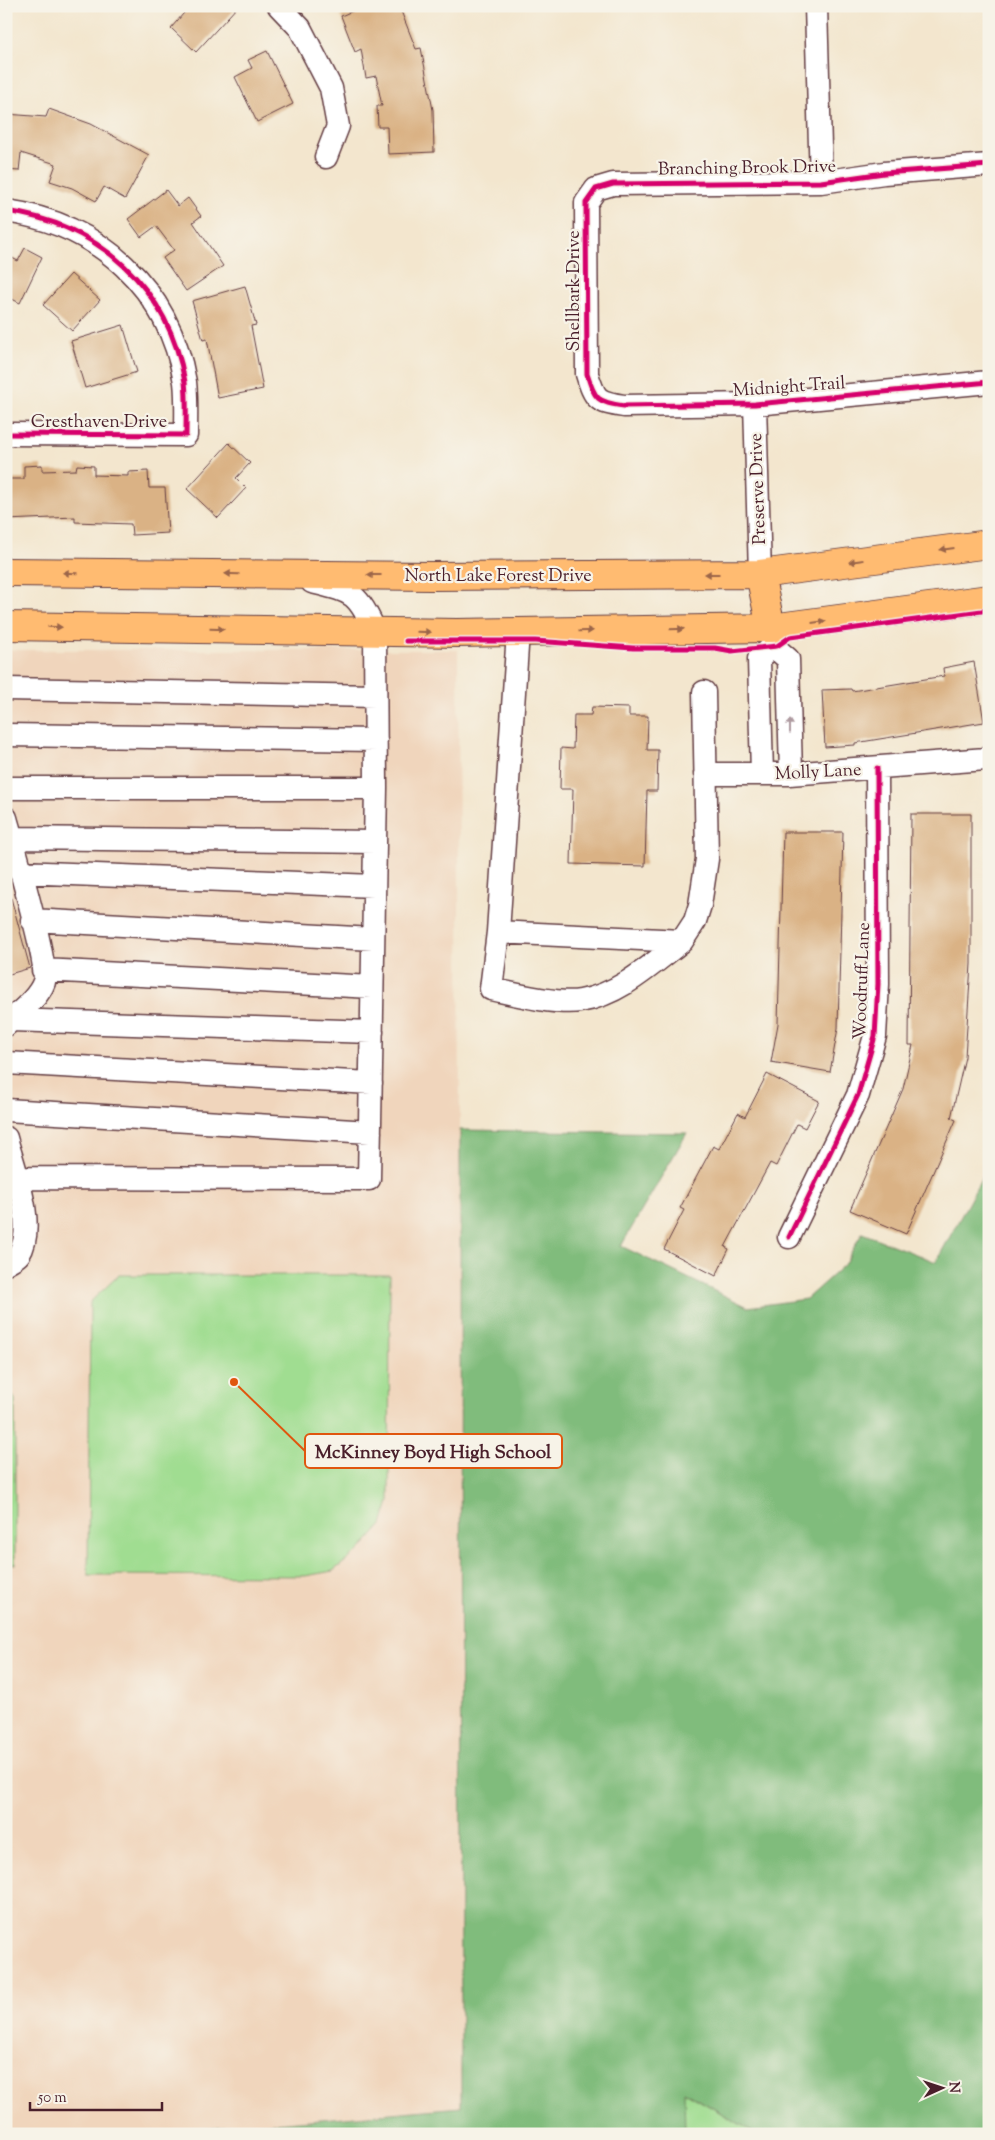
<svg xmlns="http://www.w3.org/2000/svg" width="995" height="2140" viewBox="0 0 995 2140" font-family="'Sorts Mill Goudy',serif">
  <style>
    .built { fill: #f0d5bc }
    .green { fill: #a0dd91; stroke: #757e5e }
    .forest { fill: #80bc7b; stroke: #656e53 }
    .building { fill: #dab285 }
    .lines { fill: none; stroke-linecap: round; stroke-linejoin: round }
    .minor-casing { stroke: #633d43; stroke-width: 25 }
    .major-casing { stroke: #633d43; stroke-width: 30 }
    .minor { stroke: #fff; stroke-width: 22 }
    .major { stroke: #ffbb71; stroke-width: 28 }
    .cycleway-casing { stroke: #f7f3e8; stroke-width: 8 }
    .cycleway { stroke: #d6006c; stroke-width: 5 }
    .oneway { fill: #9b654a }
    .oneway2 { fill: #ae9aa0 }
    .labels { text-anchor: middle; stroke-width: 4.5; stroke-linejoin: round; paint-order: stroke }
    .street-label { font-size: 18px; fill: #4a1f2b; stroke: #f7f3e8 }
    .leader { fill: none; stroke: #e0560e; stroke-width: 2 }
    .callout-dot { fill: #e0560e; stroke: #f7f3e8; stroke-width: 2 }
    .callout { fill: #f7f3e8; stroke: #e0560e; stroke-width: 2 }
    .callout-label { font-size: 19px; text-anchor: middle; font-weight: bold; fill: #4a1f2b }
  </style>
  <rect width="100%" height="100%" fill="#f7f3e8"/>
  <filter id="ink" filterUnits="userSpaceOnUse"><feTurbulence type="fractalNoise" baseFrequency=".02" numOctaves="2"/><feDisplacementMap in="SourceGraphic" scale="10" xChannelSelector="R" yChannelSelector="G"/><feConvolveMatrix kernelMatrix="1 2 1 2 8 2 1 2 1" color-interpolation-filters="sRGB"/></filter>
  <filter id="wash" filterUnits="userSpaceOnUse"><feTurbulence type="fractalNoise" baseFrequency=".0096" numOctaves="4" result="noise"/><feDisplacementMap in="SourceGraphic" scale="20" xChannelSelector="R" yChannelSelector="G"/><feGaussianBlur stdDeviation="1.12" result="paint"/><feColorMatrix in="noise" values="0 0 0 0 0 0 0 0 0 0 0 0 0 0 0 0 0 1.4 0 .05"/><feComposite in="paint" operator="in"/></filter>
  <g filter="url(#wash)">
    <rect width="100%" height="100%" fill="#f3e6ce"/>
    <!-- built -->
    <path class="built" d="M6,650H458L462,1633L461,2107L146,2134H6Z"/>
    <!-- green -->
    <path class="green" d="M119,1275H390L389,1502L382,1525L360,1550L333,1571L305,1576L88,1575L90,1302Z
      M6,1387L15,1399V1564H6Z
      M683,2091L757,2134H685Z"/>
    <!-- forest -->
    <path class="forest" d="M460,1130L687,1133L621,1246L748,1307L806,1299L844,1265L862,1233L936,1262L983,1176L989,1161V2134H757L684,2091L685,2134H146L461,2107Z"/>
    <g id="blocks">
      <!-- building -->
      <path class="building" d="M190,6H238L196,52L171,28Z
        M364,6H399L416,49L421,48L433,110L434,152L388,154L387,127H378L377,106H382L376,76L366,78L361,49L355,52L341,16Z
        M267,51L293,104L257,122L235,77L252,68L248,60Z
        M49,109L91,124L149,155L125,199L104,187L96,201L72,188L50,181L56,164L21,153L19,171L6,170V114L46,117Z
        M166,190L178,206L188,198L201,216L193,222L223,266L186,291L163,258L174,250L156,226L141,237L128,219Z
        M25,248L42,257L20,303L6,296V255L18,261Z
        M71,274L100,300L72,331L43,305Z
        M245,286L256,325L251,326L263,389L218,398L207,339L203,340L192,301Z
        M123,325L137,372L85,388L71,341Z
        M229,443L250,463L236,478L246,488L218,518L187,489Z
        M42,465V471L76,470L77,465L94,466V475L128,476V472L148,471L149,488H165L168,533L132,535L131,524L75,522V517L6,520V479H24V466Z
        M974,662L984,722L855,743V745L825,747L822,690L851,689L852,691L944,676L943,668Z
        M592,707L629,708V716H648L647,750H658L657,791H647L645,866L571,864L573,789H560L561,748L573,749L574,715H591Z
        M911,814H971V964L965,1057L951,1118L956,1120L906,1234L850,1210L903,1089L913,1045H909Z
        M783,832H843L838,1028L830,1072L771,1062L778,1024Z
        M11,898L30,968L6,975V899Z
        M767,1074L819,1101L805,1128L797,1124L776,1166L770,1163L725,1247L729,1249L716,1276L664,1249L684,1210L680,1208L713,1146L719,1149L738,1113L745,1117Z"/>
    </g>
  </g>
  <g filter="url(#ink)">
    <use href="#blocks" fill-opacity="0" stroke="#633d43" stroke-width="1"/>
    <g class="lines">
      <defs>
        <path id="minor" d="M279,6L300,28L331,88L338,126L326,157
          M816,6L821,182
          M989,165L884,173L821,182L613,184L596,189L586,203L587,374C595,400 597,402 624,406L755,404L989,382
          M6,211C99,224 169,288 185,382C187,399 186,418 186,435L6,434
          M755,404L760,574
          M518,632L498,932L682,941L695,921L700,905L707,859L704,692
          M773,646L788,659L791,774
          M6,689L375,696
          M6,735L376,740
          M705,774H789L986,759L989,756
          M762,774L759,659L773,646
          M6,788H376
          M6,818C13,843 49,966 44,982C38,999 18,1013 6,1025
          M11,838L375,842
          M20,872L374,886
          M32,920L373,939
          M498,932L491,989C513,994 559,1005 580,1001C619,995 651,965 682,941
          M43,970L372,987
          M11,1020L372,1032
          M6,1063L371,1083
          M6,1110L370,1132
          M6,1138C14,1169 37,1226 19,1254C16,1258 10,1260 6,1263
          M16,1178L369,1179L376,788L375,631C357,592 353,592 312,582
          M789,1237L858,1095L875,1036L878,984L877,768"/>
        <path id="major" d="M6,572L431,576L760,574L989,544
          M760,574L771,628
          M6,626L457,633L771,628L989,599"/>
      </defs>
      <!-- minor casing -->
      <use href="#minor" class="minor-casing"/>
      <!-- major casing -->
      <use href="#major" class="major-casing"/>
      <!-- minor -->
      <use href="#minor" class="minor"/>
      <!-- major -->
      <use href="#major" class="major"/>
      <defs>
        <path id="cycleway" d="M989,165L884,173L821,182L613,184L596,189L586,203L587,374C595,400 597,402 624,406L755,404L989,382
          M6,211C99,224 169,288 185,382C187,399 186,418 186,435L6,434
          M406,641H535L633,648H715L732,651L777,646L790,637L989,610
          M789,1237L858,1095L875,1036L878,984L877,768"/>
      </defs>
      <!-- cycleway casing -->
      <use href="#cycleway" class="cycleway-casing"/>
      <!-- cycleway -->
      <use href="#cycleway" class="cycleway"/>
    </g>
    <!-- one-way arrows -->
    <defs><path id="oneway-solid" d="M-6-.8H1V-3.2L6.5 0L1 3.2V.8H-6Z" transform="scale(1.25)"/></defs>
    <g class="oneway">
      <use href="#oneway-solid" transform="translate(947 549) rotate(173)"/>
      <use href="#oneway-solid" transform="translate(856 561) rotate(172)"/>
      <use href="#oneway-solid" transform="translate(70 573) rotate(-179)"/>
      <use href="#oneway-solid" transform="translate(232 574) rotate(-179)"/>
      <use href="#oneway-solid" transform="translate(712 574) rotate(180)"/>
      <use href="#oneway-solid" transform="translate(374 575) rotate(-180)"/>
      <use href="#oneway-solid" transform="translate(819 622) rotate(-7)"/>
      <use href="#oneway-solid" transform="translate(55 627) rotate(1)"/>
      <use href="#oneway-solid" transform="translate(217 629) rotate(1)"/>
      <use href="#oneway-solid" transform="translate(677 629) rotate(-1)"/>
      <use href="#oneway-solid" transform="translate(586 631) rotate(-1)"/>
      <use href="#oneway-solid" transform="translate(424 632) rotate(1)"/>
    </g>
    <use class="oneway2" href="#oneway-solid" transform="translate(790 726) rotate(-90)"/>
  </g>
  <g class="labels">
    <!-- street labels -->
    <g class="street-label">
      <text transform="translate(747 167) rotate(-1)" y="6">Branching Brook Drive</text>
      <text transform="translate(573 291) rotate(-90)" y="6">Shellbark Drive</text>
      <text transform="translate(789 386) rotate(-4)" y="6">Midnight Trail</text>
      <text x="99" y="427">Cresthaven Drive</text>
      <text transform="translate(757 489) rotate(-92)" y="6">Preserve Drive</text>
      <text x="498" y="581">North Lake Forest Drive</text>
      <text transform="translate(818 771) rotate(-3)" y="6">Molly Lane</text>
      <text transform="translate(861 981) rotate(-88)" y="6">Woodruff Lane</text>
    </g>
  </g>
  <!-- callouts -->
  <path class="leader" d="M234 1382L305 1451"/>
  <circle class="callout-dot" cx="234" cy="1382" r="5"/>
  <rect class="callout" x="305" y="1434" width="257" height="34" rx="5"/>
  <g class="callout-label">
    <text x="433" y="1458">McKinney Boyd High School</text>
  </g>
  <!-- margin -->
  <rect width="995" height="2140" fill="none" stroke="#f7f3e8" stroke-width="25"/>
  <!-- north arrow -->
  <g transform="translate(942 2088) rotate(87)" stroke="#f7f3e8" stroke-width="4" paint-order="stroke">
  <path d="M0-4L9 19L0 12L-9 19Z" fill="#4a1f2b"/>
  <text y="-8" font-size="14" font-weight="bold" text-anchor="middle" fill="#4a1f2b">N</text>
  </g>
  <!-- scale -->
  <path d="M30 2102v8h132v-8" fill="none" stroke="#4a1f2b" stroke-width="2.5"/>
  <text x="38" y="2102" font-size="15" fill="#4a1f2b" stroke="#f7f3e8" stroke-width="4" paint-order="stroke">50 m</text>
</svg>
